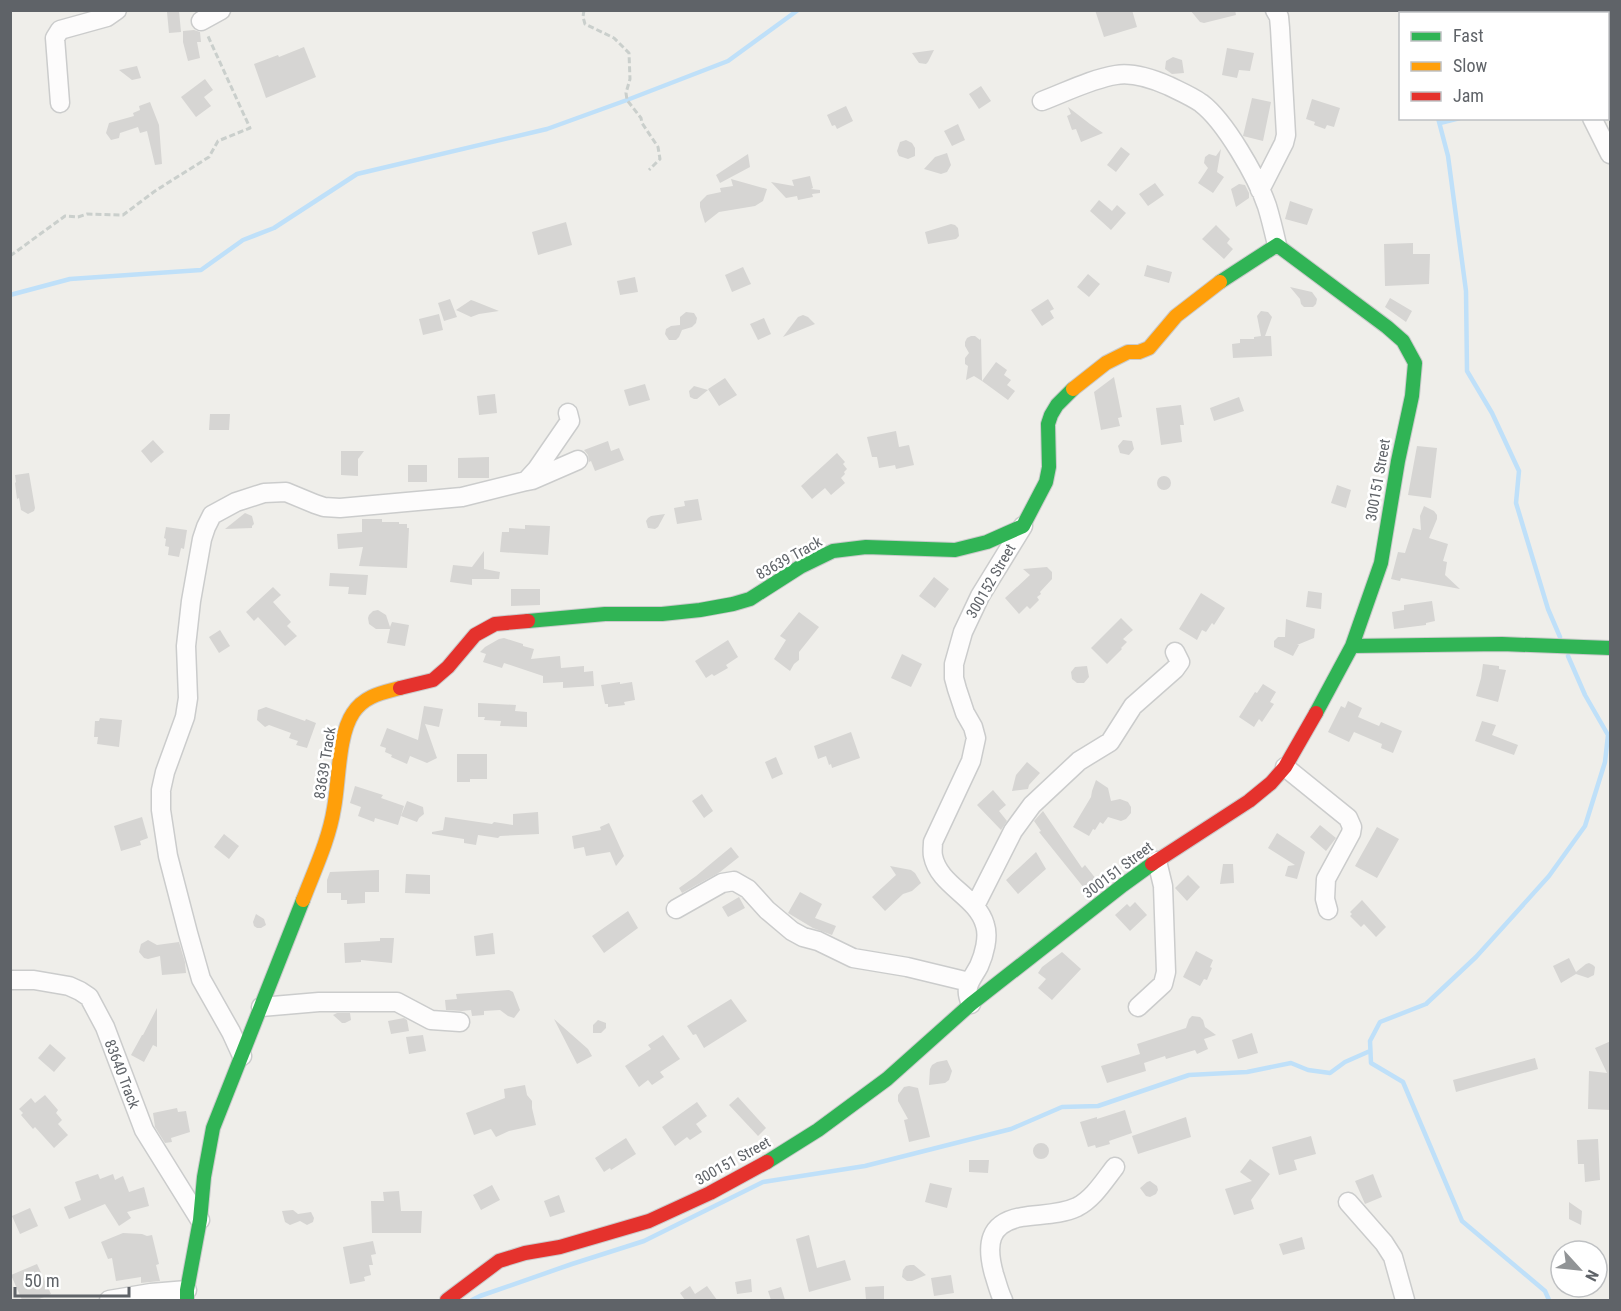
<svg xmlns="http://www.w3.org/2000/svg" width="1621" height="1311" viewBox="0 0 1621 1311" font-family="'Roboto Condensed',sans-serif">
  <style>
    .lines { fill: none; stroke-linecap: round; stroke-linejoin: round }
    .stream { stroke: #bfe0f9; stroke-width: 4.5 }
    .building { fill: #d6d5d3 }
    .street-casing { stroke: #cbcccc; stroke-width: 21 }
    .fast-casing { stroke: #cacacb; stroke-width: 16 }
    .slow-casing { stroke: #cacacb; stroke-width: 16 }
    .jam-casing { stroke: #cacacb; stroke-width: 16 }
    .path { stroke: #cacfcc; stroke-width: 3; stroke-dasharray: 6 3; stroke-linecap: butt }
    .street { stroke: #fdfcfc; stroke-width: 18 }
    .fast { stroke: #30b455; stroke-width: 14 }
    .slow { stroke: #ff9f0a; stroke-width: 14 }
    .jam { stroke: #e5322d; stroke-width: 14 }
    .labels { text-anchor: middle; stroke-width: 5; stroke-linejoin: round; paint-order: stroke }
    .street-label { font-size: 15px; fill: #5f6368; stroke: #fff }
  </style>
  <rect width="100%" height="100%" fill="#efeeea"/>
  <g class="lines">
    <!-- stream -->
    <path class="stream" d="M1424,10V14
      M1608,70H1610
      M1438,118L1448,156L1466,291L1467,371L1492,413L1519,471L1516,503L1548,609L1560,637
      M1440,123L1460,118
      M10,295L70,279L201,270L243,240L274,228L357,174L547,129L627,100L728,61L798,10
      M472,1300L480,1296L572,1264L644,1241L763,1182L865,1166L1011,1129L1062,1107L1098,1106L1189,1075L1247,1072L1291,1063L1308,1070L1330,1073L1345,1062L1370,1051
      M1549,1300L1545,1291L1462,1221L1403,1082L1371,1063L1370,1041L1380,1022L1426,1004L1476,957L1549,876L1585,826L1605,762L1608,735L1585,695L1568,656"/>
  </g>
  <!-- building -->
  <path class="building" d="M1095,10H1132L1137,27L1104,37Z
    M1190,10H1235L1236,15L1204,23L1200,22Z
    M179,11L181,32L169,33L167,12Z
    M194,30L200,32L201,42H197L200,58L188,61L183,42V31Z
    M304,47L316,77L266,98L254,64L278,55L279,57Z
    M1227,48L1254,53L1250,71L1239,70L1237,78L1222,75Z
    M934,50L928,62L926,64L919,63L912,53Z
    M1173,57L1182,60L1184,73L1172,74L1165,69L1166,61Z
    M137,66L141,78L132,80L119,70Z
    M205,79L213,90L204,97L211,106L196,117L181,97Z
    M981,86L991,101L979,109L969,94Z
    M1252,98L1271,102L1263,141L1243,136Z
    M1312,99L1340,108L1334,127L1327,125L1325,129L1314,125L1315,122L1306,119Z
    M150,102L159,125L162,164L155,165L147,131L140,133L138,127L120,133L119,138L111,140L106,133L109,123L134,116L133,113L140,110L139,106Z
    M846,106L853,121L837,129L835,125L832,126L827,115Z
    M1068,107L1090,124L1103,133L1081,142L1076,129L1072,130L1067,116L1071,114Z
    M958,124L965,140L952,146L944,131Z
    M906,140L912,143L915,148V156L908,159L899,156L897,151L900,142Z
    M1121,147L1130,154L1116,172L1107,165Z
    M1221,149L1217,172L1224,177L1213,193L1198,183L1208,168L1204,163L1205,157L1209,154L1216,156Z
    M947,153L951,165L947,172L941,174L924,169L935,157Z
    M748,154L750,167L720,183L716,175Z
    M810,176L813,188L811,189L820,190V193L812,194L813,197L798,200L797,196L786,198L771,182L794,186L792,180Z
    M731,179L767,189L763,201L755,206L719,212L705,223L700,207V202L707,195L721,192L720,188L733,186Z
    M1155,183L1164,195L1148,206L1139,194Z
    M1239,184L1245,185L1249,193V198L1236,207L1231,189Z
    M1099,200L1112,211L1117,205L1126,213L1111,230L1090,211Z
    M1290,201L1313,209L1307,225L1285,219Z
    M566,222L572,245L538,255L532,232Z
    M951,224L955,225L958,228L959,236L956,239L928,244L925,232Z
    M1216,225L1230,239L1227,243L1233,249L1224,259L1202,239Z
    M1413,243V254H1430L1429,284L1385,286L1384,244Z
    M1147,265L1172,272L1169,283L1144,276Z
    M743,267L751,284L732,292L725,275Z
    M1088,274L1100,284L1089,297L1077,287Z
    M635,277L638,292L620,295L617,281Z
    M1290,287L1312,292L1317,299L1316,304L1313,307H1304L1301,304L1300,299Z
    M1390,298L1412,311L1406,322L1385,307Z
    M450,299L457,317L444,321L438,303Z
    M1048,299L1054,309L1050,311L1054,318L1042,326L1031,310Z
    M471,300L474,301L499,311L479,314L471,317L456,310Z
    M1261,311L1268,312L1272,317L1265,336H1271L1272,356L1233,358L1232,344L1240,343V339H1254V337L1261,336L1257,316Z
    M686,312L694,313L697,318L696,323L692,327L682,330L679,337L676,340H669L665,334L666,329L671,326L680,325V317Z
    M439,314L443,330L423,335L419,319Z
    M803,315L808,317L815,324L783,337L798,317Z
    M764,318L771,334L758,340L750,324Z
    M971,336H975L980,340L981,338L982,381L974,376L966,380L968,366L965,364V358L969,353L965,346V342L967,338Z
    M996,362L1007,370L1004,375L1011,380L1007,385L1015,391L1008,400L982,381Z
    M1114,377L1122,417L1118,418L1120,426L1101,430L1094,392Z
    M725,378L737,395L719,406L708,389Z
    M645,384L650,400L629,406L624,390Z
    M694,386L708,390L697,399H694L690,397L689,391Z
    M495,394L497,413L479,415L477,396Z
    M1239,397L1244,411L1214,421L1210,408Z
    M1181,405L1184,425H1180L1182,442L1161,445L1156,408Z
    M210,414H230L229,430H209Z
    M896,431L899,447L909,445L914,465L896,469L895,465L879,468L877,457H872L867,437Z
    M153,440L164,452L151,463L141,451Z
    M1123,440L1132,441L1134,449L1129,455L1120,453L1118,446Z
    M608,441L611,451L619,448L624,460L595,471L591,461L589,462L588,455L584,450Z
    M1417,446L1437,448L1431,498L1408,495Z
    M341,451H364L358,459V476L341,475Z
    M837,453L845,462L843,464L847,469L844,472L845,474L841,478L845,483L831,495L825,488L812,499L801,486Z
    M489,457V478H458V458Z
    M408,465H427V482H408Z
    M29,473L35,508L34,511L28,514L21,510L19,498L17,499L15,483L16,482L15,475Z
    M1157 483a7 7 0 1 1 14 0a7 7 0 1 1-14 0Z
    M1337,485L1351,490L1346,508L1331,503Z
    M698,499L702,520L677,524L674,508L685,506L684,501Z
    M1424,506L1434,511L1437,515V519L1429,538L1448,544L1443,561L1447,562L1445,575L1460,589L1401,578L1400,581L1391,579L1398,552L1405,553L1413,528L1421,530L1420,516Z
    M245,513L252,516L254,524L252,526V528L225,529Z
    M665,514L658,527L655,529L648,528L646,521L648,518L651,516Z
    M362,519H382V522H399V524H407V528H409L407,568L359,566L363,547L338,549L337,534L362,532Z
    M525,525L550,526L548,555L500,552L502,532H509V528L525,529Z
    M166,527L187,530L184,549L181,548L179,557L168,555L169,547L165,546L166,539L164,538Z
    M484,551V569L500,572L499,579H472V585L450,582L453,565L472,567Z
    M1047,567L1052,572V579L1040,592L1041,594L1037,597L1039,600L1030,609L1027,606L1019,614L1005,598L1030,575L1023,569Z
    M330,573L368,575L366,595L348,594L349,587L329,586Z
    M934,577L949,589L935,608L919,596Z
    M273,587L281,595L273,602L291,622L287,626L297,636L285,646L258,617L254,621L246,612Z
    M511,589H540V605L511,606Z
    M1308,591L1322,593L1321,609L1306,607Z
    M1201,593L1225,608L1214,625L1212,623L1206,632L1202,630L1197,640L1179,629Z
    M1432,601L1435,621L1426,623V625L1394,629L1392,612L1404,610V605Z
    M378,610L386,615L390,627L392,622L409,625L405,646L387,643L390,629H376L369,624L368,618L369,615L373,611Z
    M799,612L819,627L799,652V660L794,664L790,671L774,659L786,640L780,636Z
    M1121,618L1133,630L1123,639L1127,642L1121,648L1122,649L1107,664L1091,648Z
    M1286,619L1315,629L1314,638L1297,645H1299L1293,656L1274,647V641L1278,637H1285Z
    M220,630L230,646L219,653L209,637Z
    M504,638L523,644V646L534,649L531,659L560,656L561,668L584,666V672L593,671L594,686L563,688V682L543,683V676L504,663L502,668L483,662L486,654L480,652L485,647L499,639Z
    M728,640L738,657L726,665L728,668L714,676L712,674L706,678L695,661Z
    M902,654L922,664L911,687L891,678Z
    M1483,664L1499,666V669L1506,670L1498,702L1476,696L1481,678Z
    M1087,666L1089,677L1084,683H1077L1072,679L1071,672L1075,667Z
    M620,682V684L632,682L635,700L624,702L625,705L608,707V704H605L601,685Z
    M1263,684L1276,692L1270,702L1274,704L1262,722L1259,719L1254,727L1239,717L1255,692L1257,693Z
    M1348,701L1362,708L1358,717L1379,726L1381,722L1402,731L1393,753L1381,748L1382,744L1354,732L1349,742L1328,732L1341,706L1345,708Z
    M478,703L516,705L515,711L527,712V727L500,726L501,721L484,720L485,717H478Z
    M424,706L443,709L439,727L425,724L437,758L427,763L410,756L407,764L391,757L392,755L385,752L386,748L380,746L387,728L418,740Z
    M266,707L305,721L306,719L316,723L307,748L296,745L298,741L289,738L291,733L269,725L265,727L257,720L258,710Z
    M100,718L122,720L119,747L97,744L98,737H94L95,721H99Z
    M1482,721L1496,725L1492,735L1518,745L1514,755L1475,741Z
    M851,732L860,758L832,768L831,764L829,765L826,756L818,759L814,746Z
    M457,754H487V779H470V782H457Z
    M776,757L783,774L772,779L765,762Z
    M1027,762L1040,773L1029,785L1028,789L1012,791L1016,775Z
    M1096,780L1108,788L1111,801L1120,799L1128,802L1131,807V813L1126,819L1121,821L1108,817L1103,824L1100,822L1095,830L1093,829L1089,836L1073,827L1091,797L1092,791Z
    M355,786L383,795L381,798L404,806L398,825L375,818L374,822L358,816L361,807L350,803Z
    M993,790L1006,805L999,811L1007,821L1001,830L977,805Z
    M702,794L713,811L704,818L692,801Z
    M407,801L423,807L424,814L419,818L417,822L401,816Z
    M1043,811L1082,868L1085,865L1100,884L1088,893L1039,832L1041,831L1034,821Z
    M538,812L539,834L500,836L498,838L478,835L476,845L464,843V839L432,834V832L443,830L445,817L492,824L494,822L513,825V814Z
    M142,817L148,838L140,841L141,845L121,851L114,826Z
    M609,823L624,856L616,866L610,852L586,856L584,847L574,849L572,836L601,830L600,827Z
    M1320,825L1336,838L1326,851L1310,837Z
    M1377,827L1399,839L1377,878L1355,866Z
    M1277,833L1305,852L1297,879L1285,876L1288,866L1295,865L1268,848Z
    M224,834L239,846L229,859L214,847Z
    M731,847L739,857L720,872L682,893L679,888L696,876Z
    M1036,852L1046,869L1018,894L1006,880Z
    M1223,864H1233L1234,883L1220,884Z
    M890,866L911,870L915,873L921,883L912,891L903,894L885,911L872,897L896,875Z
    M379,870V892H365V903L347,904V900H341V893H327V880L330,872Z
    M406,874L430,875V894L405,893Z
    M1188,875L1200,887L1187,901L1175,888Z
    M800,892L822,904L815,918L836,926L832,935L813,928L788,913Z
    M739,897L745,908L728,917L722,907Z
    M1362,900L1386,927L1376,937L1364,924L1361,927L1350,916L1352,914L1350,912Z
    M1135,902L1147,915L1130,931L1115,915L1127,904L1130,907Z
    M628,911L638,928L604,953L592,936Z
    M256,914L264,919L266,925L261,928H257L254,926L253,922Z
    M493,933L495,954L476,956L474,936Z
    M380,938H394L392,963L361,960V962L345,963L344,943L380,941Z
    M148,940L157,945L179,942L185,962L186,973L162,975L160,956L148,959L144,958L139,952L141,944Z
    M1196,951L1213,960L1210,967L1212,968L1207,980L1204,979L1200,986L1183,977Z
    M1062,952L1081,969L1052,1000L1038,988L1046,979L1038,973L1042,967Z
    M1569,958L1576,972L1586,964L1589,963L1593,965L1595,967L1594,975L1588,978L1576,974L1561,983L1553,966Z
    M509,990L513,992L520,1010L514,1018L508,1016L500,1010L484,1011V1015L472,1016L471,1010L462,1011L446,1010L445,1000L457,999L456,994Z
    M731,999L747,1021L704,1048L696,1034L693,1035L687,1026Z
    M157,1008V1047L153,1045L144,1062L131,1055L142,1035H143Z
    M337,1013H350L351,1020L345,1023H342L333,1015Z
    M1192,1016L1200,1017L1203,1020L1205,1027L1216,1035L1204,1039L1208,1049L1197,1054L1195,1050L1166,1059L1165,1056L1144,1063L1146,1071L1107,1083L1101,1066L1140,1054L1137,1044L1186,1028L1189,1019Z
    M404,1018L407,1020L409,1031L391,1034L388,1021Z
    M554,1019L588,1049L592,1056L577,1064Z
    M598,1020L606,1023V1028L601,1033H593V1025Z
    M1252,1033L1258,1053L1238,1059L1232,1040Z
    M423,1035L426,1051L409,1054L406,1037Z
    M663,1035L680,1059L660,1072L664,1077L652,1085L648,1080L639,1087L625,1066L651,1049L648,1045Z
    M1611,1041V1110L1588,1109L1589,1071L1607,1073L1595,1048Z
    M50,1044L66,1058L54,1072L38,1058Z
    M1535,1058L1538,1069L1456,1092L1453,1080Z
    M947,1060L952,1071L949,1080L945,1083L929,1085L930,1069L932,1065L937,1062Z
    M525,1085L527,1095L532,1101V1108L536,1125L509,1131L496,1137L491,1129L474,1135L466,1113L505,1098L504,1089Z
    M909,1086L918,1088L930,1137L909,1142L904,1120L908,1119L898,1101V1095L904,1087Z
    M45,1095L58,1110L56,1113L62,1120L58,1124L68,1135L54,1148L35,1127L33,1129L21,1115L23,1113L19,1109L31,1098L35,1103Z
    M738,1097L766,1128L758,1136L729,1105Z
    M697,1102L707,1116L696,1124L702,1132L690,1140L687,1137L675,1146L662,1127Z
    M177,1108L178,1112L186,1111L190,1132L171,1138L172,1142L165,1143L155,1127L153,1113Z
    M1125,1110L1132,1133L1109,1141L1110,1144L1096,1148L1095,1145L1088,1147L1080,1122L1097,1117V1119Z
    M1186,1117L1191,1137L1138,1154L1132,1136Z
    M1311,1136L1316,1154L1294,1160L1297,1170L1279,1175L1272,1147Z
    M626,1138L636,1154L611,1170L610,1168L604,1172L595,1158Z
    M1598,1139L1600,1180L1585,1182L1584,1164H1578L1577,1140Z
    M1033 1151a8 8 0 1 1 16 0a8 8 0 1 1-16 0Z
    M1250,1159L1270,1174L1251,1200L1254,1209L1234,1215L1225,1189L1252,1181L1240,1172Z
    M969,1160H989L988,1173L969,1172Z
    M98,1174L100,1179L113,1174L115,1180L123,1176L129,1192L144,1187L149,1206L127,1212L131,1218L119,1226L105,1204L69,1219L64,1207L81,1200L75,1182Z
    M1373,1174L1382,1197L1365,1204L1355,1181Z
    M1150,1181L1157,1186L1158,1190L1156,1194L1150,1197L1146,1196L1140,1188L1147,1182Z
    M930,1183L952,1188L947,1208L925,1202Z
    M492,1185L500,1200L481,1210L473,1195Z
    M399,1191L401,1211H422L421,1233H372L371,1201H384L383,1192Z
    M559,1195L565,1212L550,1217L544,1201Z
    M1569,1202L1582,1211L1581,1225L1569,1219Z
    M30,1208L38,1226L20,1234L12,1216Z
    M293,1210L298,1214L311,1212L314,1218L313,1222L307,1225L300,1221L290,1225L285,1222L282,1211Z
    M123,1233L142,1234L147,1236L152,1235L159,1264L156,1265L160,1281L141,1283V1277L116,1281L112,1258L108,1259L101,1242Z
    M809,1235L817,1268L845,1260L851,1280L809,1292L796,1239Z
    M1302,1237L1305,1249L1283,1255L1279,1244Z
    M373,1241L376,1254L371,1255L373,1265H369L371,1275L364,1277L365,1281L350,1284L343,1247Z
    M37,1264L51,1294L37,1300H22L11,1275Z
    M910,1265H914L926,1275L912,1281H907L902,1277L903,1270L906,1266Z
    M951,1275L954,1293L934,1296L931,1278Z
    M751,1279L752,1292L737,1294L735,1282Z
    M690,1286L695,1294L707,1286L717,1300H685L680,1293Z
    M884,1286V1300H866L865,1287Z
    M781,1287L785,1300H771L768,1291Z"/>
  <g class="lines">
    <defs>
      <path id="street" d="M1578,14V10
        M201,21L221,10
        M1042,101C1066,92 1091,79 1116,75C1133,72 1153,79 1169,86C1179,91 1191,96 1201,103C1225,121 1257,177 1267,206C1271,219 1274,232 1277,245
        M60,103L55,38L60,30L107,17L117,10
        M1592,118L1610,154
        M1260,190L1284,143L1286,135L1280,28L1279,17L1275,10
        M527,481L532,480L578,460
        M1285,767L1348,818L1352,827L1351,833L1326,879L1325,899L1328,910
        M975,906L1013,831L1032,805L1079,761L1110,742L1133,706L1175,669L1180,662L1175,652
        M676,909L722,883L734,881L748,889L767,910L792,931L803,937L818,941L853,958L907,967L969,982
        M10,980H34L69,986L80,991L89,997L105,1027L144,1130L200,1220
        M971,1004C963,986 971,981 979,966C984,955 989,937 985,925C977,896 939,886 933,856C932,851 933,846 933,842L971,761L976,738L973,727L965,713L957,689L954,678V664L963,632L980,596L1023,526
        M261,1007L319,1002H397L431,1020L460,1022
        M1138,1007L1163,984L1166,972L1163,886L1157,861
        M242,1056L231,1032L201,979L188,933L168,856L161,810V790L165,772L185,717L188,698L186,646L191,601L202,539L206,527L212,515L236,502L264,493L286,492L315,504L324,507L340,508L462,497L526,481L537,469L570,421L568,413
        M1348,1202L1384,1243L1393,1257L1405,1300
        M109,1300L151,1293L187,1290
        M1003,1300C999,1292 997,1283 994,1274C986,1245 988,1223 1022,1217C1039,1214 1060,1215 1077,1207C1093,1199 1104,1181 1115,1167"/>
      <path id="fast" d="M1220,282L1277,245L1387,327L1403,341L1415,363L1412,396L1398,461L1381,563L1352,646L1316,713
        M528,621L605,614H662L700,610L733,604L750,599L800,567L833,551L866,547L955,550L987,542L1023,526L1046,482L1049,467L1048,424L1051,415L1057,405L1073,389
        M1352,646L1502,644L1610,648
        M767,1162L818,1130L887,1079L971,1004L1123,885L1152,864
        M187,1300V1290L200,1220L204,1177L213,1128L303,900"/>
      <path id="slow" d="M1073,389L1106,363L1128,352H1139L1149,348L1176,316L1220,282
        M303,900C314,871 329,840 334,808C339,782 338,735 353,713C364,696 381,693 400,688"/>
      <path id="jam" d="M400,688L433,680L448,667L475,635L495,624L528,621
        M1152,864L1249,801L1271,783L1285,767L1316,713
        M447,1300L499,1261L525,1253L560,1247L649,1221L710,1193L767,1162"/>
    </defs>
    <!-- street casing -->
    <use href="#street" class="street-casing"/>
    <!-- fast casing -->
    <use href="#fast" class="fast-casing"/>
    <!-- slow casing -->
    <use href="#slow" class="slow-casing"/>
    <!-- jam casing -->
    <use href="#jam" class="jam-casing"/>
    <!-- path -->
    <path class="path" d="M584,10L583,17L585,24L614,38L629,53L630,79L626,93L627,100L641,118L642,123L658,147L660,159L649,170
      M10,256L65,216L78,217L87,214L123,215L155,191L209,157L218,141L250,128L207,34"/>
    <!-- street -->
    <use href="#street" class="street"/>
    <!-- fast -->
    <use href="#fast" class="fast"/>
    <!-- slow -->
    <use href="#slow" class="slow"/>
    <!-- jam -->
    <use href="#jam" class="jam"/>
  </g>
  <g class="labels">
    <!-- street labels -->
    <g class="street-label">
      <text transform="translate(1378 480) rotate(-80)" y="5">300151 Street</text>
      <text transform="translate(789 558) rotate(-29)" y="5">83639 Track</text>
      <text transform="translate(991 581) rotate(-60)" y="5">300152 Street</text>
      <text transform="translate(325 763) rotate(-81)" y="5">83639 Track</text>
      <text transform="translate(1118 870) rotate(-37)" y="5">300151 Street</text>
      <text transform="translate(122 1074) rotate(69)" y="5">83640 Track</text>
      <text transform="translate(733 1161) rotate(-29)" y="5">300151 Street</text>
    </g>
  </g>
  <!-- border -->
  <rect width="1621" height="1311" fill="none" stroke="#5f6368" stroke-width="24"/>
  <!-- legend -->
  <rect x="1399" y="12" width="210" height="108" fill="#ffffff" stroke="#bfc1c3" stroke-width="1.5"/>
  <rect x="1411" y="32" width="30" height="9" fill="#30b455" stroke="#bfc1c3" stroke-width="1.5"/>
  <text x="1453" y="42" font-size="18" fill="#5f6368">Fast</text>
  <rect x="1411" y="62" width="30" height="9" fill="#ff9f0a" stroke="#bfc1c3" stroke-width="1.5"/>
  <text x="1453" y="72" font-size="18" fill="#5f6368">Slow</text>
  <rect x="1411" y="92" width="30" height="9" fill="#e5322d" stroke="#bfc1c3" stroke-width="1.5"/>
  <text x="1453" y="102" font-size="18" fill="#5f6368">Jam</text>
  <!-- north arrow -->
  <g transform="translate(1579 1269) rotate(117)"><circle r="28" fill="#ffffff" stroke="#bfc1c3" stroke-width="1.5"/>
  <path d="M0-4.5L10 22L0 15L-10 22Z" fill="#919496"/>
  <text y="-9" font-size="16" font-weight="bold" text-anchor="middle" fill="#5f6368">N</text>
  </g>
  <!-- scale -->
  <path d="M15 1287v9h114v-9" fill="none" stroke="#5f6368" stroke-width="3"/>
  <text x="24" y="1287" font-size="18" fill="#5f6368" stroke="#ffffff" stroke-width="4.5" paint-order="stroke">50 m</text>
</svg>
